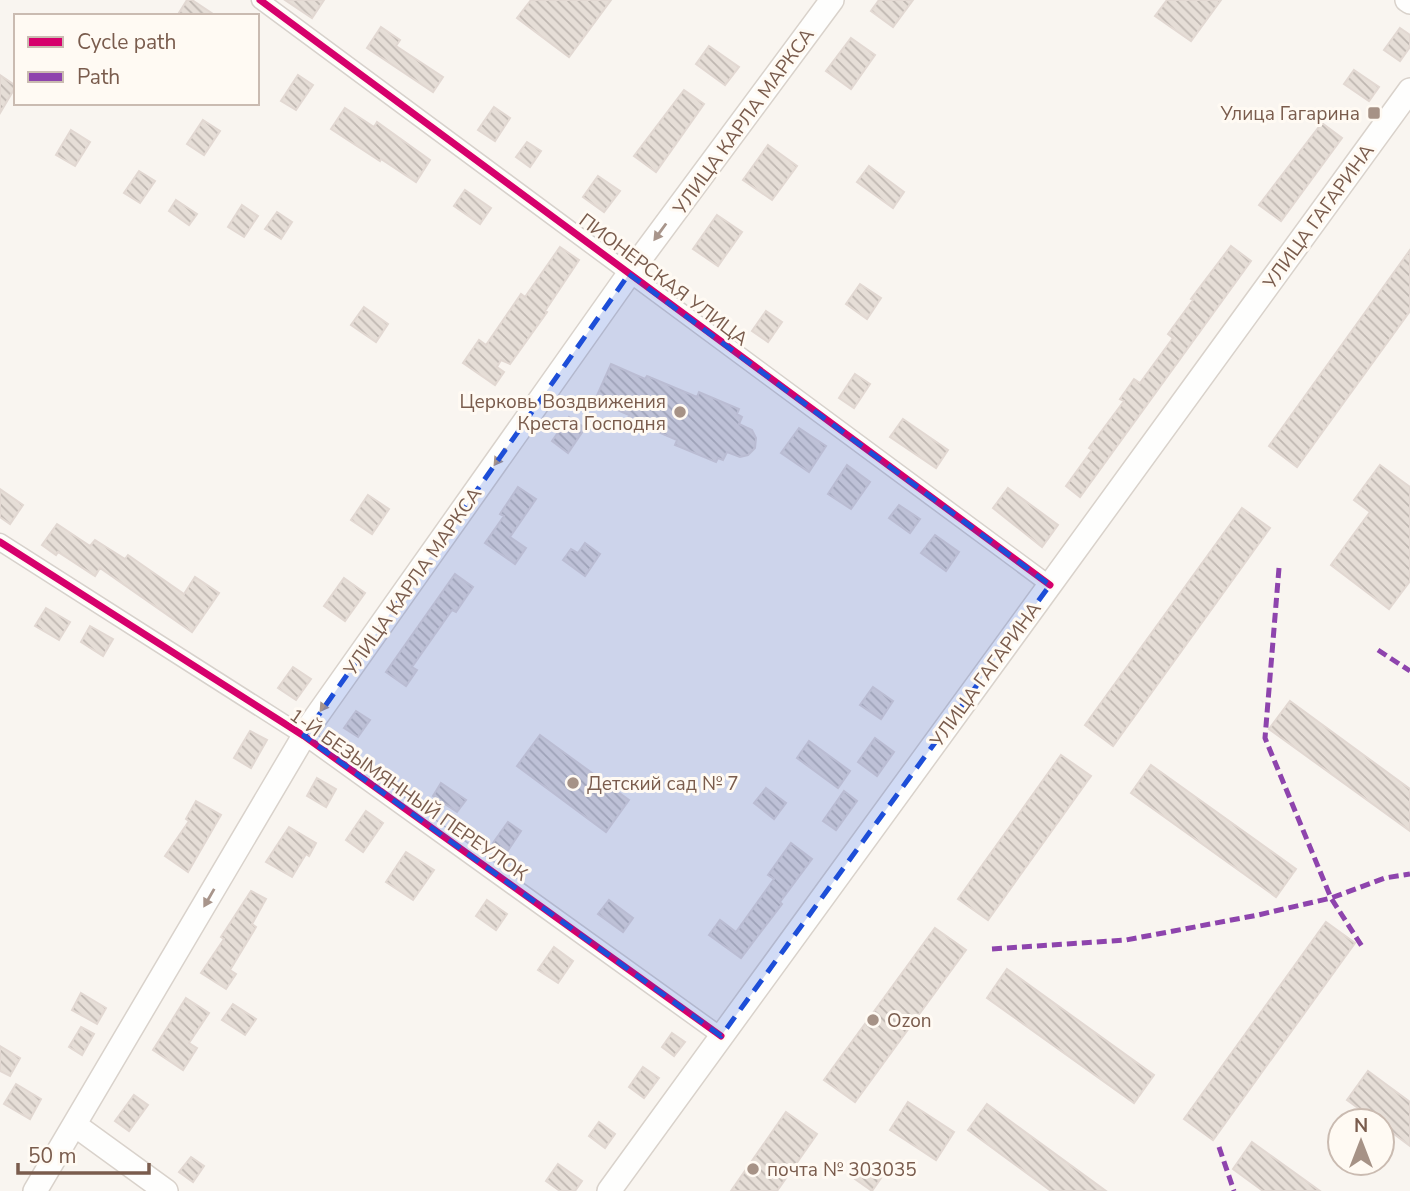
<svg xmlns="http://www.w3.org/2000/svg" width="1410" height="1191" viewBox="0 0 1410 1191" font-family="'Nunito Sans',sans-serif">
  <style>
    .building { fill: url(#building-back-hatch); stroke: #e2d8d2; stroke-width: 2 }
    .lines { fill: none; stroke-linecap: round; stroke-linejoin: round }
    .street-casing { stroke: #d7d1cb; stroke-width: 19 }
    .secondary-casing { stroke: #d9d2cb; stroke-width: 26 }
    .street { stroke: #fefefd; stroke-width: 16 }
    .secondary { stroke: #fefefd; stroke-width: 23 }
    .quiet { stroke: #8e44ad; stroke-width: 5; stroke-dasharray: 10 5; stroke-linecap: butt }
    .cycleway-casing { stroke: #fffaf3; stroke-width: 11 }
    .cycleway { stroke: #d6006c; stroke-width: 7 }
    .oneway { fill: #a8958b }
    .marked { fill: #1d4ed8; fill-opacity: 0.2; stroke: #1d4ed8; stroke-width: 5; stroke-dasharray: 14 9; stroke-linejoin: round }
    .poi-dot { fill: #a69286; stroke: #fffaf3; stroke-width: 2.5 }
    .labels { text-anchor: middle; stroke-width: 6; stroke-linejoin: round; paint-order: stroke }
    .poi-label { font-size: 19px; fill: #7a5c4d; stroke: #fffaf3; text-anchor: start }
    .street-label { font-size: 19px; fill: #7a5c4d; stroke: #fffaf3 }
  </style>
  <defs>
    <pattern id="building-back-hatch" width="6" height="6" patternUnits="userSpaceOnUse" patternTransform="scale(1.75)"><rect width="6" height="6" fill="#e6ded7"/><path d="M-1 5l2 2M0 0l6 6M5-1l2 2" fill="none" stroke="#bfb7b1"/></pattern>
  </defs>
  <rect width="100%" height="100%" fill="#f9f5f0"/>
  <!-- building -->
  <path class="building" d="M187,0H192L216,16H177Z
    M285,0H324L312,18Z
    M531,0H611L569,57L517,18Z
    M879,0H913L893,27L871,11Z
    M1167,0H1221L1191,41L1155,16Z
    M381,27L400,40L396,46L443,77L433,92L367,48Z
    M1400,28L1410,35V47L1400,61L1384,50Z
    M851,38L875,55L851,89L826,71Z
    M709,46L739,67L725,85L696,64Z
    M1354,70L1379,87L1369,101L1344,84Z
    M0,75L16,86L0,113Z
    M298,75L313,85L296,110L281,101Z
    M684,90L704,104L656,172L634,156Z
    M494,107L510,118L495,141L478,130Z
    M345,108L374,127L377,122L430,160L416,182L381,159L380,161L331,129Z
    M203,120L220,131L204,155L187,144Z
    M1322,123L1342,138L1281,221L1259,205Z
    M71,130L90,142L75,166L56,155Z
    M527,142L541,151L530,167L516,157Z
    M768,145L797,166L772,200L743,180Z
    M869,166L904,192L893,208L857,182Z
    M139,171L155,181L140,203L124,193Z
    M598,176L620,191L604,212L583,197Z
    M465,190L491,208L480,224L454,206Z
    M176,200L197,214L189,225L169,211Z
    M242,205L258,216L244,237L228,227Z
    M277,212L292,222L281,239L265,229Z
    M717,215L742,232L718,266L693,249Z
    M1231,246L1251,261L1080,497L1066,486L1092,450L1089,448L1124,401L1120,399L1134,379L1140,383L1173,338L1168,334L1193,300L1191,299Z
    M560,247L579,260L545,311L547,312L510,364L501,360L497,367L504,372L495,385L463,363L479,340L486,345L521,294L525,297Z
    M1410,250V311L1297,467L1269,446Z
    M860,284L881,298L867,319L846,304Z
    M364,307L388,324L376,342L351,325Z
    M766,311L782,322L768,342L752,331Z
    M611,364L645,379L647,376L697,397L699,392L739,409L737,414L742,417L739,424L752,430L756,438L755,448L748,455L740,457L727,452L723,460L718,458L716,462L675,445L677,440L628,419L629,415L595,400Z
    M855,374L870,384L854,408L839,398Z
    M569,417L585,428L568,453L552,441Z
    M903,419L948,450L936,468L890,437Z
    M799,428L826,446L809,472L781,453Z
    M847,465L870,482L851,509L828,494Z
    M1380,465L1410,487V581L1389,609L1331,565L1370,512L1354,500Z
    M518,487L536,499L510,537L526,548L515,564L485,543L504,516L500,514Z
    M1008,488L1058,525L1042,547L993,508Z
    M0,489L23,505L10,524L0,517Z
    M368,495L389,509L372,534L351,520Z
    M899,505L920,519L910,533L889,518Z
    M1242,508L1270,528L1113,746L1085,725Z
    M57,524L90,546L95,540L125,559L128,555L184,594L195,577L219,593L192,632L100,568L95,576L58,552L56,555L42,545Z
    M935,535L959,552L946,571L921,553Z
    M585,543L600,554L585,576L563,560L571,549L578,553Z
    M455,574L473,587L456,612L452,610L412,667L417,670L406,686L386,672Z
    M344,578L365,593L345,621L324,606Z
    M46,608L70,622L59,640L35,626Z
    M90,626L113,639L103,656L81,642Z
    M293,667L311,679L296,700L278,688Z
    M873,687L893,701L881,719L860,705Z
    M1290,701L1410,789V831L1269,729Z
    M356,711L370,720L358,737L344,728Z
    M250,731L267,740L251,768L234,758Z
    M540,735L629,800L606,832L517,766Z
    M875,738L894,752L877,776L858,762Z
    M809,741L850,771L838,788L797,758Z
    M1061,755L1091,776L988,920L958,899Z
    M1151,765L1296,869L1276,897L1131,793Z
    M317,778L336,789L326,807L307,796Z
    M441,783L466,800L457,812L433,796Z
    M766,788L786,803L774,819L754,803Z
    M844,791L857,801L836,830L823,821Z
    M196,801L221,815L188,872L165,856L189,821L186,819Z
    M366,811L383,823L363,852L346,840Z
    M508,822L521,831L507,852L493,843Z
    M289,827L316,843L309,856L306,854L292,877L266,862Z
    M791,843L812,859L780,902L782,904L741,958L709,935L720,920L736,932L774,879L768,875Z
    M406,852L434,870L413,900L386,882Z
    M251,891L266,899L252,924L256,927L230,970L236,974L226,989L201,973L224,939L221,937Z
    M487,900L507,914L496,930L476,916Z
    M609,900L633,918L623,932L598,914Z
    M1326,922L1355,943L1213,1140L1184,1119Z
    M935,928L966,950L855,1102L824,1080Z
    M554,947L573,961L558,983L538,970Z
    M1007,969L1154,1075L1134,1103L987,998Z
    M81,993L106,1008L97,1024L72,1010Z
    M186,998L209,1013L189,1043L197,1048L183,1070L153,1050Z
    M233,1004L256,1019L245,1035L222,1020Z
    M81,1027L94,1034L82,1055L69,1047Z
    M672,1033L685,1042L674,1056L662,1047Z
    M0,1046L20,1058L10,1076L0,1071Z
    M643,1067L659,1078L644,1098L629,1087Z
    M1368,1071L1410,1102V1146L1382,1125V1121H1376L1347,1100Z
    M16,1084L41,1099L30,1119L4,1104Z
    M134,1095L148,1105L129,1131L115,1121Z
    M908,1102L954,1132L936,1160L890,1130Z
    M987,1104L1106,1191H1051L968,1130Z
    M786,1112L817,1134L777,1191H731Z
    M599,1122L615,1134L605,1148L589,1136Z
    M1252,1142L1320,1191H1263L1233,1169Z
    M191,1157L204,1166L193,1182L179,1172Z
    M558,1164L582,1181L575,1191H560L546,1181Z
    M864,1166L881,1178L872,1191L855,1179Z"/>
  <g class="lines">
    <defs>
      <path id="street" d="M260,0L1050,585
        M0,542L304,736L721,1036"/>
      <path id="secondary" d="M1407,0L1410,2
        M75,1125L166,1191
        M35,1191L311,724L629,274L832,0
        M609,1191L1410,90"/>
    </defs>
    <!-- street casing -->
    <use href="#street" class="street-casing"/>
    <!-- secondary casing -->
    <use href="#secondary" class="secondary-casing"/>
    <!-- street -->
    <use href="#street" class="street"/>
    <!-- secondary -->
    <use href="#secondary" class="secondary"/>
    <!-- quiet -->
    <path class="quiet" d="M1279,568L1265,738L1331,898L1363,948
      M1378,650L1410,671
      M992,949L1126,940L1258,915L1331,898L1385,878L1410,874
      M1219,1147L1234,1191"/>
    <defs>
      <path id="cycleway" d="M260,0L1050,585
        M0,542L304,736L721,1036"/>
    </defs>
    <!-- cycleway casing -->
    <use href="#cycleway" class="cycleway-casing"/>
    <!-- cycleway -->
    <use href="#cycleway" class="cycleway"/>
  </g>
  <!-- one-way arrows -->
  <defs><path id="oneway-solid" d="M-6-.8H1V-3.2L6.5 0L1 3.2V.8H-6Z" transform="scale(1.75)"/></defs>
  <g class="oneway">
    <use href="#oneway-solid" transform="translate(660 232) rotate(126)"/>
    <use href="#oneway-solid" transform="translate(500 457) rotate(125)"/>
    <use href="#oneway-solid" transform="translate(326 703) rotate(125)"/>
    <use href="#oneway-solid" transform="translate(209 898) rotate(120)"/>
  </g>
  <!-- marked area -->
  <path class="marked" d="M629,274L1050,585L721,1036L304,736Z"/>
  <!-- markers -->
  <g class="poi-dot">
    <rect x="1367" y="106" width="14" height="14" rx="3.5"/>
    <circle cx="680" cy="412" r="7"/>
    <circle cx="573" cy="783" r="7"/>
    <circle cx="873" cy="1020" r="7"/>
    <circle cx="753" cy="1169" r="7"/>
  </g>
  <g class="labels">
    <!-- poi labels -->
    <g class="poi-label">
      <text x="1360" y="120" text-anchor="end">Улица Гагарина</text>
      <text x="666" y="408" text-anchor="end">Церковь Воздвижения<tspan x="666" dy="22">Креста Господня</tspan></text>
      <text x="587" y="790">Детский сад № 7</text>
      <text x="887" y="1027">Ozon</text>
      <text x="767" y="1176">почта № 303035</text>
    </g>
    <!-- street labels -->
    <g class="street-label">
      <text transform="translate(743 121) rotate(-54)" y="7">УЛИЦА КАРЛА МАРКСА</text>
      <text transform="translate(1318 216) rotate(-54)" y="7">УЛИЦА ГАГАРИНА</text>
      <text transform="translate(664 279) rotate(37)" y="7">ПИОНЕРСКАЯ УЛИЦА</text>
      <text transform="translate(412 581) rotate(-55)" y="7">УЛИЦА КАРЛА МАРКСА</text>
      <text transform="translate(985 674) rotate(-54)" y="7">УЛИЦА ГАГАРИНА</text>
      <text transform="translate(409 794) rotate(35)" y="7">1-Й БЕЗЫМЯННЫЙ ПЕРЕУЛОК</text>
    </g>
  </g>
  <!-- legend -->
  <rect x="14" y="14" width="245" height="91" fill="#fffaf3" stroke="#cabbb1" stroke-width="2"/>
  <rect x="28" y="37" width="35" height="10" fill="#d6006c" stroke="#cabbb1" stroke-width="2"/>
  <text x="77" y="49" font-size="21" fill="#7a5c4d">Cycle path</text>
  <rect x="28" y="72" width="35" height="10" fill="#8e44ad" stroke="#cabbb1" stroke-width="2"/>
  <text x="77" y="84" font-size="21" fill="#7a5c4d">Path</text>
  <!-- north arrow -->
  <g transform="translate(1361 1142)"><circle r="33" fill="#fffaf3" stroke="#cabbb1" stroke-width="2"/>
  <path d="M0-5L12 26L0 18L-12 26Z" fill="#a69286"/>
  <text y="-10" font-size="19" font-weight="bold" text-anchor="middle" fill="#7a5c4d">N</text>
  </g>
  <!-- scale -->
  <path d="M18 1163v10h131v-10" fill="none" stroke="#7a5c4d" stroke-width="3.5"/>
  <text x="28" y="1163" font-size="21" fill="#7a5c4d" stroke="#fffaf3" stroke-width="5" paint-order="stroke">50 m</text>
</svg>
